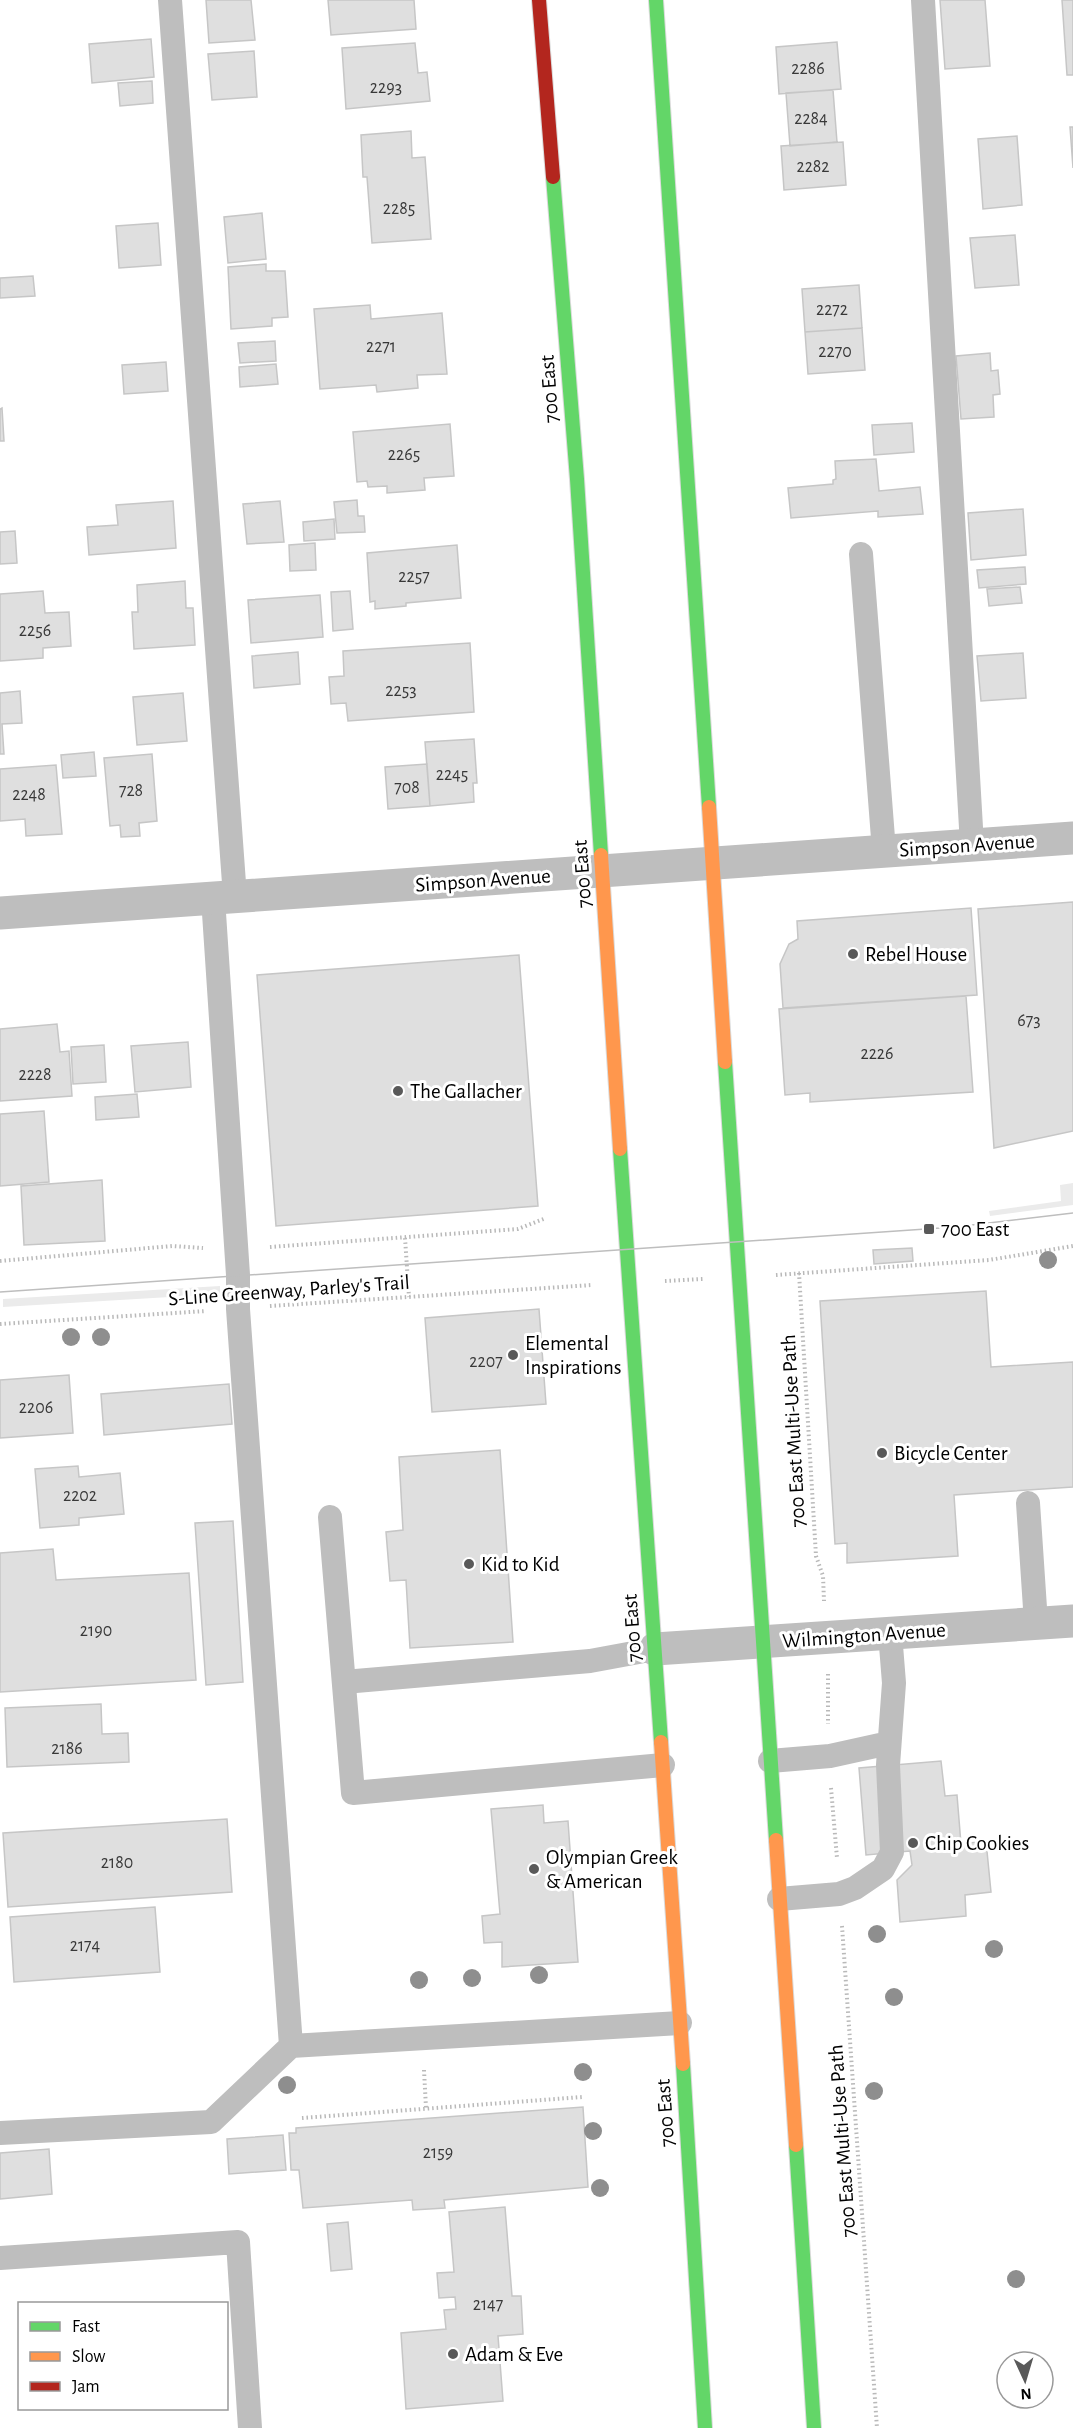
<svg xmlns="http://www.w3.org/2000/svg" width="1073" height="2428" viewBox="0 0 1073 2428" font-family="'Alegreya Sans',sans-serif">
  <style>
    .green { fill: #ebebeb }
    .building { fill: #dfdfdf; stroke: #c6c6c6; stroke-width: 1.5 }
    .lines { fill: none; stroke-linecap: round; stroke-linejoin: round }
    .fast-casing { stroke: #dbdbdb; stroke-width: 16 }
    .slow-casing { stroke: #dbdbdb; stroke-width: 16 }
    .jam-casing { stroke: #dbdbdb; stroke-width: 16 }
    .path { stroke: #b9b9b9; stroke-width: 4; stroke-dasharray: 1.5 3; stroke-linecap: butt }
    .lane { stroke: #bebebe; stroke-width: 24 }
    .street { stroke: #bebebe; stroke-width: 33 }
    .fast { stroke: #63d668; stroke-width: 14 }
    .slow { stroke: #ff974d; stroke-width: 14 }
    .jam { stroke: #b3261e; stroke-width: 14 }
    .tram { stroke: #bebebe; stroke-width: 1.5 }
    .tree { fill: #8e8e8e }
    .poi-dot { fill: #595959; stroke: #fff; stroke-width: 2 }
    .labels { text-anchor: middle; stroke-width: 6; stroke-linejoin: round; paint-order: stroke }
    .number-label { font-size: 18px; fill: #383838 }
    .street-label { font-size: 21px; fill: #000; stroke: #fff }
    .poi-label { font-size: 21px; fill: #000; stroke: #fff; text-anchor: start }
  </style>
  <rect width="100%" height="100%" fill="#fff"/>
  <!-- green -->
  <path class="green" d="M1073,1183V1205L990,1216L989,1211L1061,1201L1060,1185Z
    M220,1286V1294L3,1307V1299Z"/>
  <!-- building -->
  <path class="building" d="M206,0H251L255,40L209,43Z
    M328,0H414L416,29L331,35Z
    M940,0H985L990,66L945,69Z
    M1062,0H1073V75H1067Z
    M151,39L154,77L92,83L89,44Z
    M837,42L841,89L779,94L776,47Z
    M415,43L418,73L427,72L430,101L346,109L342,48Z
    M254,51L257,97L212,100L208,54Z
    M152,81L153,103L120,106L118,83Z
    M833,90L837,142L790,146L786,93Z
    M1070,127H1073V168Z
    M411,131L412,158L425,157L431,239L372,243L367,177H363L361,135Z
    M1017,136L1022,205L983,209L978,139Z
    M843,142L846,185L784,190L781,146Z
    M262,213L266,259L228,263L224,217Z
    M158,223L161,265L119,268L116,226Z
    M1015,235L1019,285L975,288L970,238Z
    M266,264V271H285L288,317L272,318V326L231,329L228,267Z
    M33,276L35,296L0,298V278Z
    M859,285L862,328L805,332L802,289Z
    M370,305L371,319L442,313L447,374L417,375L418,388L377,392L376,385L320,389L314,309Z
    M862,328L865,370L808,374L805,332Z
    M275,341L276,361L240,363L238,343Z
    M990,353L991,371L998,370L1000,394L993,395L994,417L961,419L956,356Z
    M166,362L168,391L124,394L122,365Z
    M276,364L278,384L240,387L239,367Z
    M2,408L4,441H0V409Z
    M912,423L914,452L874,455L872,425Z
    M450,424L454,476L424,478L425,490L387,493V486L368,487L367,481L357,482L353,432Z
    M876,459L879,491L920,487L923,514L878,517V511L791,518L788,488L833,484V480L836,479L835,461Z
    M357,500L358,516H364L365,532L337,533L334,502Z
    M173,501L176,548L89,555L87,527L118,525L116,505Z
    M280,501L284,542L247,544L243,504Z
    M1023,509L1026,555L971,560L968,513Z
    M334,519L335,539L304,541L303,522Z
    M15,531L17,563L0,564V532Z
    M315,543L316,570L290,571L289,545Z
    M457,545L461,598L406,603V606L375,609V601L370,602L367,553Z
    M1025,567L1026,584L979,588L977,570Z
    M185,581L186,608H193L195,645L134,649L132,612H138L137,585Z
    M1020,587L1022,603L989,606L987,589Z
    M43,591L45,613L69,612L71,646L43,648V658L0,661V594Z
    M350,591L353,629L333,631L331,592Z
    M320,595L323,637L251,643L248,600Z
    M470,643L474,712L348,721L346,703L331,704L329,677L344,676L343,651Z
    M298,652L300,684L254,688L252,656Z
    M1023,653L1026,698L981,701L977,656Z
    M20,691L22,723L2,724L4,754H0V693Z
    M183,693L187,741L137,745L133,697Z
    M474,739L477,783H473L474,802L430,806L425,742Z
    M94,752L96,776L63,778L61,755Z
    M152,754L157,821L139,823L140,836L121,837L120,825L110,826L104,758Z
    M427,764L430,806L388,809L385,767Z
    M56,765L62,834L26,836L25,819L0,821V769Z
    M1073,902V1131L994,1148L978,909Z
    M971,908L977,995L783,1008L780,964L789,944L798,939L797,921Z
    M519,955L538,1206L276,1226L257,975Z
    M966,996L973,1092L810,1102V1093L785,1095L779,1009Z
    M57,1024L60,1052L69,1051L72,1096L0,1101V1029Z
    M188,1042L191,1087L135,1092L131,1046Z
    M104,1045L106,1082L73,1084L71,1047Z
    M137,1094L139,1117L96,1120L95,1097Z
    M44,1111L49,1182L0,1186V1114Z
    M102,1180L105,1241L24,1245L21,1186Z
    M912,1248L913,1261L874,1264L873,1250Z
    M986,1291L991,1367L1073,1362V1487L954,1495L958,1556L847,1563V1543L835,1544L820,1301Z
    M539,1309L546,1404L432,1412L425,1318Z
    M69,1375L73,1433L0,1438V1380Z
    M229,1384L232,1424L104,1435L101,1394Z
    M500,1450L513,1642L410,1648L406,1580L390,1581L386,1532L403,1530L399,1457Z
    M78,1466L79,1477L120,1473L124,1514L79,1518V1525L40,1528L35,1469Z
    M233,1521L243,1682L206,1685L195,1523Z
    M53,1549L56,1580L189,1573L196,1680L0,1692V1553Z
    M101,1704L102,1734L128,1733L129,1762L7,1767L5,1708Z
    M941,1761L945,1796L957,1795L961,1844L986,1841L991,1892L965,1895L966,1916L900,1922L897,1880L912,1865L910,1851L866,1855L859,1768Z
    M543,1805L544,1823L568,1821L578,1962L502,1967V1942L484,1943L482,1916L500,1914L491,1809Z
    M227,1819L232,1892L8,1907L3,1833Z
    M155,1907L160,1972L14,1982L10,1917Z
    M583,2107L588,2187L444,2200L445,2208L413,2210L412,2200L303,2208L299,2170H291L289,2133H296V2128Z
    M283,2135L286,2170L229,2174L227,2139Z
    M49,2149L52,2194L0,2199V2153Z
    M505,2207L512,2296H521L523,2334L498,2336L503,2401L406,2409L401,2333L446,2329L444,2310L456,2309L455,2297L439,2298L437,2273L454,2272L449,2212Z
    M348,2222L352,2269L331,2271L327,2224Z"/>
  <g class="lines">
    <defs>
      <path id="fast" d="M656,0L709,807
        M553,177L577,479L601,855
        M725,1062L776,1840
        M620,1149L661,1742
        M683,2064L705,2428
        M796,2145L814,2428"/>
      <path id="slow" d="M709,807L725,1062
        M601,855L620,1149
        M661,1742L683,2064
        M776,1840L796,2145"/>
      <path id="jam" d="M539,0L553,177"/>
    </defs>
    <!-- fast casing -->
    <use href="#fast" class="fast-casing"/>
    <!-- slow casing -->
    <use href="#slow" class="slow-casing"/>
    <!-- jam casing -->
    <use href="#jam" class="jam-casing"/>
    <!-- path -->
    <path class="path" d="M405,1238L409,1297
      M270,1247L518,1229L546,1218
      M0,1261L172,1246L203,1248
      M799,1273L816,1556L823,1576L824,1601
      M776,1275L989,1260L1073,1246
      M665,1281L703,1279
      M270,1306L592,1285
      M0,1324L206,1311
      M828,1674V1724
      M831,1788L837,1858
      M842,1926L877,2428
      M424,2070L426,2108
      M302,2118L582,2097"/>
    <!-- lane -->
    <path class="lane" d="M170,0L235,897
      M923,0L972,845
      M861,554L884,851
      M213,898L238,1275V1309L291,2046
      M1028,1503L1036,1623
      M330,1517L353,1793L663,1765
      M344,1682L590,1661L655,1649
      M770,1761L830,1756L889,1743
      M779,1899L839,1894L855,1888L883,1869L892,1852L888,1765L894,1683L890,1633
      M0,2133L211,2122L291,2046L680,2023
      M0,2258L238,2242L250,2428"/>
    <!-- street -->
    <path class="street" d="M0,913L1073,838
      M655,1649L1073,1621"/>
    <!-- fast -->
    <use href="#fast" class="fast"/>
    <!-- slow -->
    <use href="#slow" class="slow"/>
    <!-- jam -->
    <use href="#jam" class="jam"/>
    <!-- tram -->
    <path class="tram" d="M0,1292L955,1227L1073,1213"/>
  </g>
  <!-- trees -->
  <g class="tree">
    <circle cx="1048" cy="1260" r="9"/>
    <circle cx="71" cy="1337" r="9"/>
    <circle cx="101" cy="1337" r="9"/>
    <circle cx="877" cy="1934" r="9"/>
    <circle cx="994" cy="1949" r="9"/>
    <circle cx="539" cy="1975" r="9"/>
    <circle cx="472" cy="1978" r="9"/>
    <circle cx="419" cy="1980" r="9"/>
    <circle cx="894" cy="1997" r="9"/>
    <circle cx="583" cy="2072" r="9"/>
    <circle cx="287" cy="2085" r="9"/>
    <circle cx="874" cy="2091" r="9"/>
    <circle cx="593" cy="2131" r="9"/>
    <circle cx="600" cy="2188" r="9"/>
    <circle cx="1016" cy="2279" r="9"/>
  </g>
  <!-- markers -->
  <g class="poi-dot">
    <circle cx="853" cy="954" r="6"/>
    <circle cx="398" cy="1091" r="6"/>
    <rect x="923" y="1223" width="12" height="12" rx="3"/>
    <circle cx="513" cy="1355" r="6"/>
    <circle cx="882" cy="1453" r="6"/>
    <circle cx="469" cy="1564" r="6"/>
    <circle cx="913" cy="1843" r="6"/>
    <circle cx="534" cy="1869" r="6"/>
    <circle cx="453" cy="2354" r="6"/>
  </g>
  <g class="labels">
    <!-- number labels -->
    <g class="number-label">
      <text x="808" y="74">2286</text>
      <text x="386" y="93">2293</text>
      <text x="811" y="124">2284</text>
      <text x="813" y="172">2282</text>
      <text x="399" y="214">2285</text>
      <text x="832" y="315">2272</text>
      <text x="381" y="352">2271</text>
      <text x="835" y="357">2270</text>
      <text x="404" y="460">2265</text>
      <text x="414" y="582">2257</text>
      <text x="35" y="636">2256</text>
      <text x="401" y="696">2253</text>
      <text x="452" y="780">2245</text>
      <text x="407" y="793">708</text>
      <text x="131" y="796">728</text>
      <text x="29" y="800">2248</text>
      <text x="1029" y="1026">673</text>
      <text x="877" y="1059">2226</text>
      <text x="35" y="1080">2228</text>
      <text x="486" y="1367">2207</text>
      <text x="36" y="1413">2206</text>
      <text x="80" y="1501">2202</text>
      <text x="96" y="1636">2190</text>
      <text x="67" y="1754">2186</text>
      <text x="117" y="1868">2180</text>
      <text x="85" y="1951">2174</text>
      <text x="438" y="2158">2159</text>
      <text x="488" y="2310">2147</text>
    </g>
    <!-- street labels -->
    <g class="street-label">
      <text transform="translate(549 389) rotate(-94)" y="7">700 East</text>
      <text transform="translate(967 845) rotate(-4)" y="7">Simpson Avenue</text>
      <text transform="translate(582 874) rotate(-94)" y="7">700 East</text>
      <text transform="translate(483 880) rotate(-4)" y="7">Simpson Avenue</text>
      <text transform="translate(289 1290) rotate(-4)" y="7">S-Line Greenway, Parley's Trail</text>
      <text transform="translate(793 1431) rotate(-93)" y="7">700 East Multi-Use Path</text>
      <text transform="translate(632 1628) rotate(-94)" y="7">700 East</text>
      <text transform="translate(864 1635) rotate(-4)" y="7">Wilmington Avenue</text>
      <text transform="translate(665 2113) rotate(-94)" y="7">700 East</text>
      <text transform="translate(842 2141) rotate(-94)" y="7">700 East Multi-Use Path</text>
    </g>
    <!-- poi labels -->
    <g class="poi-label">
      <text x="865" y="961">Rebel House</text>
      <text x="410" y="1098">The Gallacher</text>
      <text x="941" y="1236">700 East</text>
      <text x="525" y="1350">Elemental<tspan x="525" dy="24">Inspirations</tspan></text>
      <text x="894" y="1460">Bicycle Center</text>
      <text x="481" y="1571">Kid to Kid</text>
      <text x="925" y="1850">Chip Cookies</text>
      <text x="546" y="1864">Olympian Greek<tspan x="546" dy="24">&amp; American</tspan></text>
      <text x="465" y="2361">Adam &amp; Eve</text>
    </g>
  </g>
  <!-- legend -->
  <rect x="18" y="2302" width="210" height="108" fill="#ffffff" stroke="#999999" stroke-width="1.5"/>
  <rect x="30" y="2322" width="30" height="9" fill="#63d668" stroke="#999999" stroke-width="1.5"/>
  <text x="72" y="2332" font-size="18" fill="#000000">Fast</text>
  <rect x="30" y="2352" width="30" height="9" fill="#ff974d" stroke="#999999" stroke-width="1.5"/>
  <text x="72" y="2362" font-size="18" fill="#000000">Slow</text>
  <rect x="30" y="2382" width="30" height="9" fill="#b3261e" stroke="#999999" stroke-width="1.5"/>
  <text x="72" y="2392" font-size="18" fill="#000000">Jam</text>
  <!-- north arrow -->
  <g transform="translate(1025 2380) rotate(176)"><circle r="28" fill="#ffffff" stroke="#999999" stroke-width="1.5"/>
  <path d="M0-4.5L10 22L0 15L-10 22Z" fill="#595959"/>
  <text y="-9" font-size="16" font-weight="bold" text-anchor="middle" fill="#000000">N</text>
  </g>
</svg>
